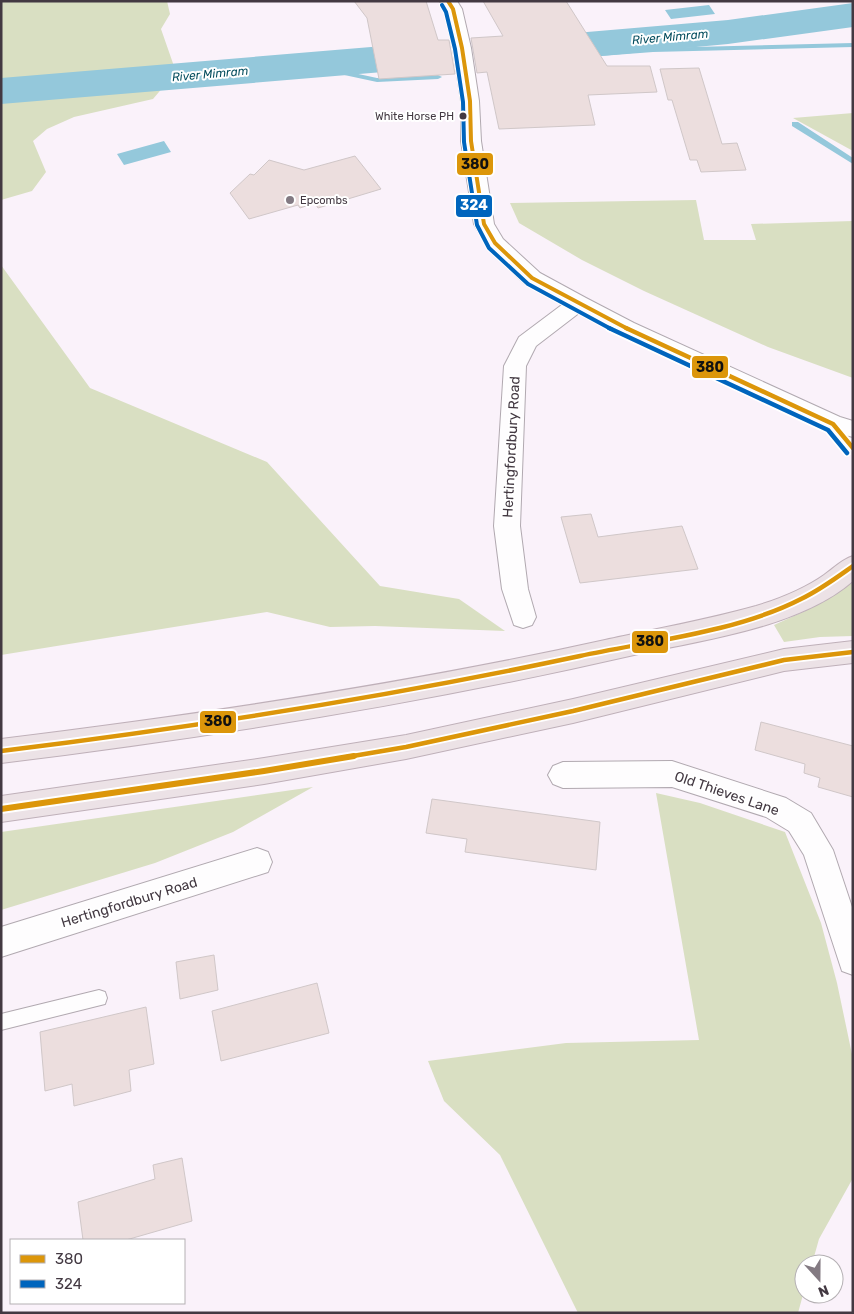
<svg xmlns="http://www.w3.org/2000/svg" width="854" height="1314" viewBox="0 0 854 1314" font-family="Rubik,sans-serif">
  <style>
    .green { fill: #d9dfc2 }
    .water { fill: #94c8db }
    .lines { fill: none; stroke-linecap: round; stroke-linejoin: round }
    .stream { fill: #94c8db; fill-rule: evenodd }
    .river { fill: #94c8db; fill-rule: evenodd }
    .building { fill: #ecdede; stroke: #d0c7c8 }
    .service-casing { stroke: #b1a9b0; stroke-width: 2 }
    .minor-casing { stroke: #b1a9b0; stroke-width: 2 }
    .trunk-casing { stroke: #bfb0b9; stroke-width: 2 }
    .service { fill: #fefdfe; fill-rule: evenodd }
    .minor { fill: #fefdfe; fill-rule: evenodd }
    .trunk { fill: #ece2e6; fill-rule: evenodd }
    .bus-1-far2-casing { stroke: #fff; stroke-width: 6 }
    .bus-1-far1-casing { stroke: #fff; stroke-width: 8 }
    .bus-1-casing { stroke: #fff; stroke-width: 10 }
    .bus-2-far1-casing { stroke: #fff; stroke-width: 6 }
    .bus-2-casing { stroke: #fff; stroke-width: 8 }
    .bus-1-far2 { stroke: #dc960a; stroke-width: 4 }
    .bus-1-far1 { stroke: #dc960a; stroke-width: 4.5 }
    .bus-1 { stroke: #dc960a; stroke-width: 6 }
    .bus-2-far1 { stroke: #0065bd; stroke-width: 4 }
    .bus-2 { stroke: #0065bd; stroke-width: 4.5 }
    .bus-dot { fill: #433942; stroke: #fff; stroke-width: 2 }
    .poi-dot { fill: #837a82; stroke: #fff; stroke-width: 2 }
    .labels { text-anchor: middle; stroke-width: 4; stroke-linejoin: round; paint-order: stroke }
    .far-bus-label { font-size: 11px; fill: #433942; stroke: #fff; text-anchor: end }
    .far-poi-label { font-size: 11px; fill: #433942; stroke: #fff; text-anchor: start }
    .far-water-label { font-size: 12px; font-style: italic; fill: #034c5d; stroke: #fff }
    .street-label { font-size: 14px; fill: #433942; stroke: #fff }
    .line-badge { stroke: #fff; stroke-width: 2 }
    .badge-label { font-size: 14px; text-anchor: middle; font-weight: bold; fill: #fff }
    .pale-badge-label { font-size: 14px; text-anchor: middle; font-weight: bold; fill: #111 }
  </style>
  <rect width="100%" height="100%" fill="#faf2fa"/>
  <!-- green -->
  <path class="green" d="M1,1H167L170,14L161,29L176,72L153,99L74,117L47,129L33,141L46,172L32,191L1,200Z
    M853,113V151L793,118Z
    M696,200L704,240H756L751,224L853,221V378L768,347L644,291L582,260L519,223L510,203Z
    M1,265L90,388L267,462L380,586L459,599L505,631L375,626L330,627L267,612L1,655Z
    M849,579L853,586V636L820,637L784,642L774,625L805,611Z
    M313,787L233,832L155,863L1,910V832Z
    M656,793L700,803L785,832L821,923L837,983L853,1059V1178L819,1239L812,1264H804V1291L798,1313H578L500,1155L444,1101L428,1061L566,1043L699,1040Z"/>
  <!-- water -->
  <path class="water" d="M709,5L715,14L671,19L665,10Z
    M164,141L171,152L124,165L117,154Z"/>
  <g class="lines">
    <!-- stream -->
    <path class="stream" d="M853,43V47L653,52L601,56L597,54L601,52L653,48Z
      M307,63L377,78L438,75L442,77L438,79L377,82L307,67Z
      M792,122H798L853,158V164L792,126Z"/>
    <!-- river -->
    <path class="river" d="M853,3V27L728,44L504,65L489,61L483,52L489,43L504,39L728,20Z
      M419,43L434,47L440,56L434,65L419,69L1,104V78Z"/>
  </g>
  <!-- building -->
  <path class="building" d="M354,1H426L438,40H449L455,74L379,79L367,18Z
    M483,1H566L607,66H650L657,92L588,95L595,125L499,129L487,72L477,73L471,38L503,36Z
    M699,68L722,144L737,143L746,170L701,172L697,160H690L672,100H668L660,69Z
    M355,156L381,189L318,208L315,203L300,208L298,205L249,219L230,193L250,174L254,175L269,160L304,170Z
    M591,514L598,537L682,526L698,569L580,583L561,517Z
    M761,722L853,746V797L818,787L820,778L804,773L805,764L755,750Z
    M432,799L600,822L596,870L465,852L467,839L426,833Z
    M214,955L218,990L180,999L176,962Z
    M317,983L329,1033L221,1061L212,1011Z
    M146,1007L154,1064L129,1070L131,1091L74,1106L72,1084L45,1091L40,1032Z
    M182,1158L192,1221L126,1240H83L78,1202L155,1179L153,1165Z"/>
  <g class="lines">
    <defs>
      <path id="service" d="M99,990L105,992L107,998L105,1004L1,1030V1014Z"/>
      <path id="minor" d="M440,1H457L462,9L471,48L479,101L481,141L494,224L503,239L540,273L586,298L634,323L840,417L853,421V437L825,430L618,333L579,313L536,346L526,366L520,526L528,589L536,617L532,625L523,628L514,625L502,589L494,526L504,366L519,337L563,304L524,283L488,248L474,224L461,141V101L453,48L444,9Z
        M672,761L786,798L811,813L833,850L853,910V975L842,971L804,855L789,831L766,817L672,787L563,788L553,784L548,775L553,766L563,762Z
        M257,848L268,852L272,862L268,872L1,957V927Z"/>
      <path id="trunk" d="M853,556V581C799,628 702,640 634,655C425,703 214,737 1,763V739C204,714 406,684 605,640C655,629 706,620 756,606C779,599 804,589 824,575C834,568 841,560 853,556Z
        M853,641V663L784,671L573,723L406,759L264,784L1,822V796L264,758L406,735L573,699L784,649Z"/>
    </defs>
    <!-- service casing -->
    <use href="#service" class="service-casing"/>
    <!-- minor casing -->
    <use href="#minor" class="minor-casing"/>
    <!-- trunk casing -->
    <use href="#trunk" class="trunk-casing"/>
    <!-- service -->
    <use href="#service" class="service"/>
    <!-- minor -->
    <use href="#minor" class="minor"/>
    <!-- trunk -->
    <use href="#trunk" class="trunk"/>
    <defs>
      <path id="bus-1-far2" d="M448,1L453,9L462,48L470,101L471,141L484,224L495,243L532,278L628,329"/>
      <path id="bus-1-far1" d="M626,328L833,424L853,448
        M1,751C195,727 388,697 580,656C650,641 737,632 801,599C820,590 836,578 853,566
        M347,757L406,747L573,711L784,660L853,652"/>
      <path id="bus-1" d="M1,809L264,771L354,756"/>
      <path id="bus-2-far1" d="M442,5L446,12L455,49L463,102L464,142L477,225L489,248L528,284L611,329"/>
      <path id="bus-2" d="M609,328L828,430L847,453"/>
    </defs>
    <!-- bus-1-far2 casing -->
    <use href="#bus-1-far2" class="bus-1-far2-casing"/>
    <!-- bus-1-far1 casing -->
    <use href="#bus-1-far1" class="bus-1-far1-casing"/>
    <!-- bus-1 casing -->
    <use href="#bus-1" class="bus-1-casing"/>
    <!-- bus-2-far1 casing -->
    <use href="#bus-2-far1" class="bus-2-far1-casing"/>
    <!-- bus-2 casing -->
    <use href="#bus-2" class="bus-2-casing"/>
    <!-- bus-1-far2 -->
    <use href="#bus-1-far2" class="bus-1-far2"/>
    <!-- bus-1-far1 -->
    <use href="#bus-1-far1" class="bus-1-far1"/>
    <!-- bus-1 -->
    <use href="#bus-1" class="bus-1"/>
    <!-- bus-2-far1 -->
    <use href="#bus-2-far1" class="bus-2-far1"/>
    <!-- bus-2 -->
    <use href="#bus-2" class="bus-2"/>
  </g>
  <!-- markers -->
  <circle class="bus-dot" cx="463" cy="116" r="4.5"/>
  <circle class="poi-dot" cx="290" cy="200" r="5"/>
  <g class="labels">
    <!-- far-bus labels -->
    <g class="far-bus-label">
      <text x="454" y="120">White Horse PH</text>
    </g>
    <!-- far-poi labels -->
    <g class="far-poi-label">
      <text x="300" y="204">Epcombs</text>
    </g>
    <!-- far-water labels -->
    <g class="far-water-label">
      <text transform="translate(670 37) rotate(-5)" y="4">River Mimram</text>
      <text transform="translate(210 74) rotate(-5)" y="4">River Mimram</text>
    </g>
    <!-- street labels -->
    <g class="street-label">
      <text transform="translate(511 447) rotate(-87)" y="5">Hertingfordbury Road</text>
      <text transform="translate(727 793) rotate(19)" y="5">Old Thieves Lane</text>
      <text transform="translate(129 902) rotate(-17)" y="5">Hertingfordbury Road</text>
    </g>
  </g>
  <g class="line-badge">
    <rect x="456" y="152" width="38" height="24" rx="5" fill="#dc960a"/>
    <rect x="455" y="194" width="38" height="24" rx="5" fill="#0065bd"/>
    <rect x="691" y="355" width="38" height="24" rx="5" fill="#dc960a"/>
    <rect x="631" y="630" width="38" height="24" rx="5" fill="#dc960a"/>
    <rect x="199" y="710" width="38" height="24" rx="5" fill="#dc960a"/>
  </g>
  <g class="badge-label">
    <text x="474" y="210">324</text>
  </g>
  <g class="pale-badge-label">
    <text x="475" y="169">380</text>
    <text x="710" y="372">380</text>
    <text x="650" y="646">380</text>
    <text x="218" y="726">380</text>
  </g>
  <!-- border -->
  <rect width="854" height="1314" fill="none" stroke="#433942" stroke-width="5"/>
  <!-- legend -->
  <rect x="10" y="1239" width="175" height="65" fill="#ffffff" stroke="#b4b0b3"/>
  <rect x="20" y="1255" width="25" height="8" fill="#dc960a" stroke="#b4b0b3"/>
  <text x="55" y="1264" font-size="15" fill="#433942">380</text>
  <rect x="20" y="1280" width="25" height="8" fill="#0065bd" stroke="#b4b0b3"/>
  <text x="55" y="1289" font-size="15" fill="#433942">324</text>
  <!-- north arrow -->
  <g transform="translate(819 1279) rotate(159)"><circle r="24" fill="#ffffff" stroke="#b4b0b3"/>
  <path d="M0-4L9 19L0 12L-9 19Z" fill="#837a82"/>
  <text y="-8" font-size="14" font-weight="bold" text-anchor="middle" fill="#433942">N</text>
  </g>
</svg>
